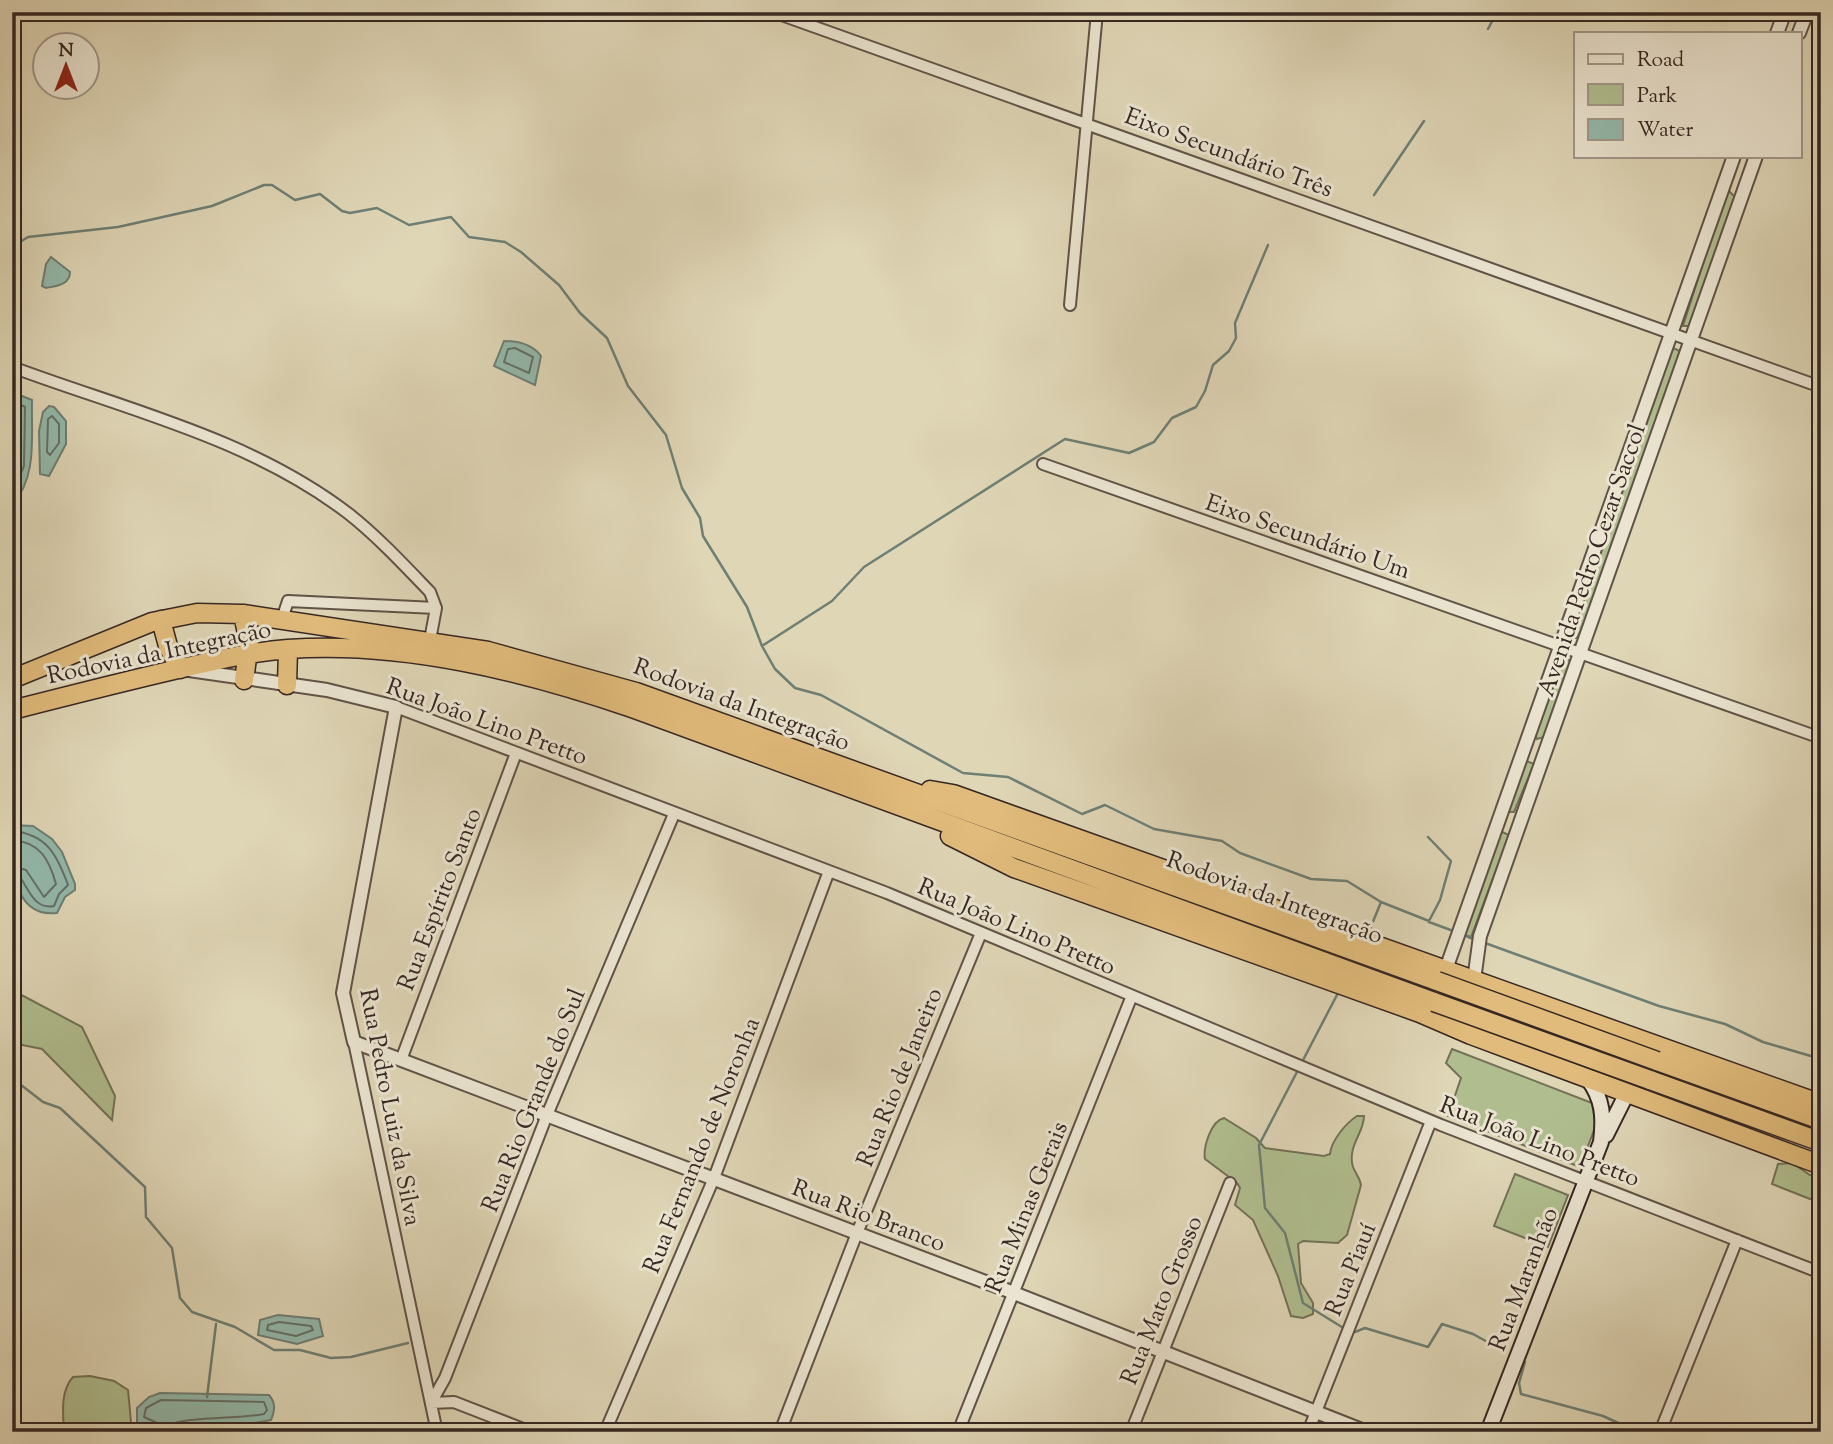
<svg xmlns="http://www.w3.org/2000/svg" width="1833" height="1444" viewBox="0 0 1833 1444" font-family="'Sorts Mill Goudy',serif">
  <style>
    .green { fill: #b0be8f; stroke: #737258; stroke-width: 2 }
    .water { fill: #93b9ab; stroke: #6e7f74; stroke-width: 2 }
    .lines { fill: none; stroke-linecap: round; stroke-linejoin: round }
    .shore { stroke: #647066; stroke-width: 2 }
    .stream { stroke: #6e7f74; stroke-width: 2.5 }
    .minor-casing { stroke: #605347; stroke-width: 14 }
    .tertiary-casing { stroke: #605347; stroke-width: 16 }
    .secondary-casing { stroke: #362722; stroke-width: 18 }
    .trunk-casing { stroke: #362722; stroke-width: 21 }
    .minor { stroke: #eae4d0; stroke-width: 10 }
    .tertiary { stroke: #eae4d0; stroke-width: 12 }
    .secondary { stroke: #eae4d0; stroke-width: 14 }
    .trunk { stroke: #e0bb7b; stroke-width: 18 }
    .trunk-bridge-casing { stroke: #362722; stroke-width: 21; stroke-linecap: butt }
    .trunk-bridge { stroke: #e0bb7b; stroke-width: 18 }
    .labels { text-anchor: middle; stroke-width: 6; stroke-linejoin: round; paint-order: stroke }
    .street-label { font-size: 24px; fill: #362722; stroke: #eae4d0 }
  </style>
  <rect width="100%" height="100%" fill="#dfd6b6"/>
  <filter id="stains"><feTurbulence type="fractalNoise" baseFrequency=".00286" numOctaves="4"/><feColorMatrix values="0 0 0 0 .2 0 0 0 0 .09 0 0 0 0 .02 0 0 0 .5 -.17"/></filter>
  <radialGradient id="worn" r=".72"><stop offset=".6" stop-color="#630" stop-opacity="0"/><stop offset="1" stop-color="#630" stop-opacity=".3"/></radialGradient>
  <!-- green -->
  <path class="green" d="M1730,192L1735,197L1690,326H1683L1725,194Z
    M1673,348L1682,352L1581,631L1577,638H1573L1571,632Z
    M1566,655L1570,662L1544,737L1537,739L1534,733L1561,660Z
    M1524,760L1534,764L1514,812H1510L1507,807Z
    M1500,831L1509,835L1471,937L1462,934Z
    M12,990L82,1027L115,1096L112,1120L42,1049L12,1043Z
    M1452,1049L1592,1103L1596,1125L1580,1167L1448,1116L1461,1078L1446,1063Z
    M1357,1116H1364C1364,1130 1353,1141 1352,1154C1350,1171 1359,1173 1361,1185L1347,1235L1338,1243L1303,1241L1298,1244L1301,1283L1313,1303V1314L1303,1318L1291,1316L1278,1276L1253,1220L1235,1205L1240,1188L1237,1183L1205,1159C1203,1147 1211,1121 1224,1118L1256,1138L1265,1148L1324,1156L1330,1154C1331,1141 1346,1123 1357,1116Z
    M1792,1163L1810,1175L1821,1176V1199H1810L1772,1184L1778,1164Z
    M1515,1174L1568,1195L1548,1247L1494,1226Z
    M90,1376L114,1381L128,1390L131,1422L120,1432H64C63,1414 60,1391 73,1377Z"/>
  <!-- water -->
  <path class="water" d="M51,257L70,272C70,285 56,286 46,288L42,286L46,264Z
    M504,341C519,341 532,344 541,356L535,385L494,366Z
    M12,392L32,400C31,435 38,477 12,505Z
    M49,406L54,407L66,421V444L49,476L40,474L39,431L43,412Z
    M12,825L33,826L52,839L62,852L75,884V890L65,897L57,913C9,918 12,857 12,825Z
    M278,1315L319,1319L323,1336L297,1344L258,1335L260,1320Z
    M160,1393L269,1395C276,1403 275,1410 271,1420C248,1425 151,1436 137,1423V1408L149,1397Z"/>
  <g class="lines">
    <!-- shore -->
    <path class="shore" d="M515,348L533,357L529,373L504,362L508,349Z
      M12,400L25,407L24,466L12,494
      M52,416L59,424V443L50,455L47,452L48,419Z
      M12,831C47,834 57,855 68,885L59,894L54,906C35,910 29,890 20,877L12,874
      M12,840C40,842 49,859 56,884L44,897L26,870L12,866
      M279,1322L311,1326L313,1330L296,1336L267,1330L268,1325Z
      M161,1400L264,1402L267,1410L264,1414C239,1419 181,1416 166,1427L144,1417L146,1408Z"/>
    <!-- stream -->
    <path class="stream" d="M1488,29L1497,12
      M1374,195L1424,121
      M12,256L20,242L28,237L118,227L212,206L264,185H272L295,200L320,194L342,211L350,213L377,208L409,225L451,217L469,237L505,242L521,252L559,285L580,313L607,338L628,386L666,435L682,488L700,518L703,536L747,607L762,646L775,669L795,688L821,695L963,773L1008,777L1082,814L1105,805L1154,829L1222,841L1240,853L1311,879L1347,881L1381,902L1429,921L1440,900L1451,861L1428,837
      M762,646L832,601L864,567L1065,439L1129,453L1154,442L1172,418L1196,407L1205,391L1213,365L1229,351L1236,338L1235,323L1268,245
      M1429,922L1456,932
      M1368,934L1381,902
      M1462,934L1475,940
      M1485,943L1659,1006L1725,1024L1763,1042L1821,1059
      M1301,1064L1338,993
      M1298,1070L1259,1145L1265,1208L1285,1233L1303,1303L1345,1329
      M12,1078L43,1102L60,1108L145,1187L146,1217L172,1248L180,1298L192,1312L235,1327L274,1350H300L331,1358L351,1357L408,1343
      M1355,1332L1365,1328L1428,1347L1442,1324L1473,1334L1504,1351
      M1525,1362L1519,1383L1521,1394L1603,1416L1638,1432
      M207,1397L216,1324"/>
    <defs>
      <path id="minor" d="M773,12L1821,387
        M1801,12L1821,19
        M1070,305L1097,12
        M12,367C127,410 250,438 349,514C378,537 404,565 430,592L436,608L430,640
        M1043,464L1821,738
        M282,619L288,601L436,608
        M396,707L887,893L1441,1125L1821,1273
        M354,1042L437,1432
        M401,1060L516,753
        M431,1403L445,1378L547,1115L674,814
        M431,1403L454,1402L531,1432
        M605,1432L714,1178L829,871
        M780,1432L857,1233L981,933
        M958,1432L1131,998
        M1131,1432L1230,1183
        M1308,1432L1431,1121
        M1660,1432L1737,1240"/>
      <path id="tertiary" d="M1777,33L1785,12
        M1799,33L1807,12
        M189,670L327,690L396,707L343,993L354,1042L996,1286L1367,1432
        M1446,969L1734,156
        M1474,980L1480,936L1756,156"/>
      <path id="secondary" d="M1606,1135L1627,1093
        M1488,1432L1601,1142C1604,1117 1603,1099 1588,1079"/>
      <path id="trunk" d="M243,614L249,644L244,680
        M161,620L168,646L180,669
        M12,679L152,622L197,613L243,614L488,651L636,692L1437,981
        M287,685L288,649
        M12,710C67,696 122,682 178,669C214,661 250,652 288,649C403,641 524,671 632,708L1434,1002
        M930,790L953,794L1821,1104
        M950,836L1014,868L1420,1013L1471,1035L1821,1165
        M1657,1061L1821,1120
        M1650,1080L1821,1142"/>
    </defs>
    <!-- minor casing -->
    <use href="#minor" class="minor-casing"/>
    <!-- tertiary casing -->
    <use href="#tertiary" class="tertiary-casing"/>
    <!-- secondary casing -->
    <use href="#secondary" class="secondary-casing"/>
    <!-- trunk casing -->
    <use href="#trunk" class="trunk-casing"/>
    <!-- minor -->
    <use href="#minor" class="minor"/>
    <!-- tertiary -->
    <use href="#tertiary" class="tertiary"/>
    <!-- secondary -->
    <use href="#secondary" class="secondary"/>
    <!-- trunk -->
    <use href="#trunk" class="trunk"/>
    <defs>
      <path id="trunk-bridge" d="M1437,981L1657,1061
        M1434,1002L1650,1080"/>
    </defs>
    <!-- trunk-bridge casing -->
    <use href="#trunk-bridge" class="trunk-bridge-casing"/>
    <!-- trunk-bridge -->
    <use href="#trunk-bridge" class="trunk-bridge"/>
  </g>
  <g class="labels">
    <!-- street labels -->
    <g class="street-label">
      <text transform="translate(1229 152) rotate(20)" y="8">Eixo Secundário Três</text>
      <text transform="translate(1308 536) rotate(19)" y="8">Eixo Secundário Um</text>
      <text transform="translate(1591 560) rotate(-71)" y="8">Avenida Pedro Cezar Saccol</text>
      <text transform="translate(159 652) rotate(-12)" y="8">Rodovia da Integração</text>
      <text transform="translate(742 704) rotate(20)" y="8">Rodovia da Integração</text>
      <text transform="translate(487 721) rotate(20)" y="8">Rua João Lino Pretto</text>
      <text transform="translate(1275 897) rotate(20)" y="8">Rodovia da Integração</text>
      <text transform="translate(439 899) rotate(-69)" y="8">Rua Espírito Santo</text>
      <text transform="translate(1017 926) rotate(23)" y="8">Rua João Lino Pretto</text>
      <text transform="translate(899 1077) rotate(-68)" y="8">Rua Rio de Janeiro</text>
      <text transform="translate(533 1100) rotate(-68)" y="8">Rua Rio Grande do Sul</text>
      <text transform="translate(391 1107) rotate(79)" y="8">Rua Pedro Luiz da Silva</text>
      <text transform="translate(1540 1141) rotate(21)" y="8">Rua João Lino Pretto</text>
      <text transform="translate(701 1145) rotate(-68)" y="8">Rua Fernando de Noronha</text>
      <text transform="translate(1026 1207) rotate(-68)" y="8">Rua Minas Gerais</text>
      <text transform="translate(869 1215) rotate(21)" y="8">Rua Rio Branco</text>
      <text transform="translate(1350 1269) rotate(-68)" y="8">Rua Piauí</text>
      <text transform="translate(1523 1279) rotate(-69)" y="8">Rua Maranhão</text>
      <text transform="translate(1161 1300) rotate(-68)" y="8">Rua Mato Grosso</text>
    </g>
  </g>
  <!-- margin -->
  <rect width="1833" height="1444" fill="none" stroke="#dfd6b6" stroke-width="42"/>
  <rect x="14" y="14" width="1805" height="1416" fill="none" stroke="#362722" stroke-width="3.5"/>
  <rect x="21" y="21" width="1791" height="1402" fill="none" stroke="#362722" stroke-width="2"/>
  <!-- legend -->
  <rect x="1574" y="32" width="228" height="126" fill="#eae4d0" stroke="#a2988a" stroke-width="2"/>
  <rect x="1588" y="54" width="35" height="10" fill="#eae4d0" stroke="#a2988a" stroke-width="2"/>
  <text x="1637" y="66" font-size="21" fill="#362722">Road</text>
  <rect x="1588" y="84" width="35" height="21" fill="#b0be8f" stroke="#a2988a" stroke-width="2"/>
  <text x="1637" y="102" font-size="21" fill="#362722">Park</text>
  <rect x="1588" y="119" width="35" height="21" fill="#93b9ab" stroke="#a2988a" stroke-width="2"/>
  <text x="1637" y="136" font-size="21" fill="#362722">Water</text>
  <!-- north arrow -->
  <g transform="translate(66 66)"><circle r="33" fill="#eae4d0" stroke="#a2988a" stroke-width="2"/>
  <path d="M0-5L12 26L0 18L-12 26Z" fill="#8f2418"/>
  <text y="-10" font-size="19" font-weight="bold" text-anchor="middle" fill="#362722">N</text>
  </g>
  <rect width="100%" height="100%" filter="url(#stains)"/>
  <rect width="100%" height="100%" fill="url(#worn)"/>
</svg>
